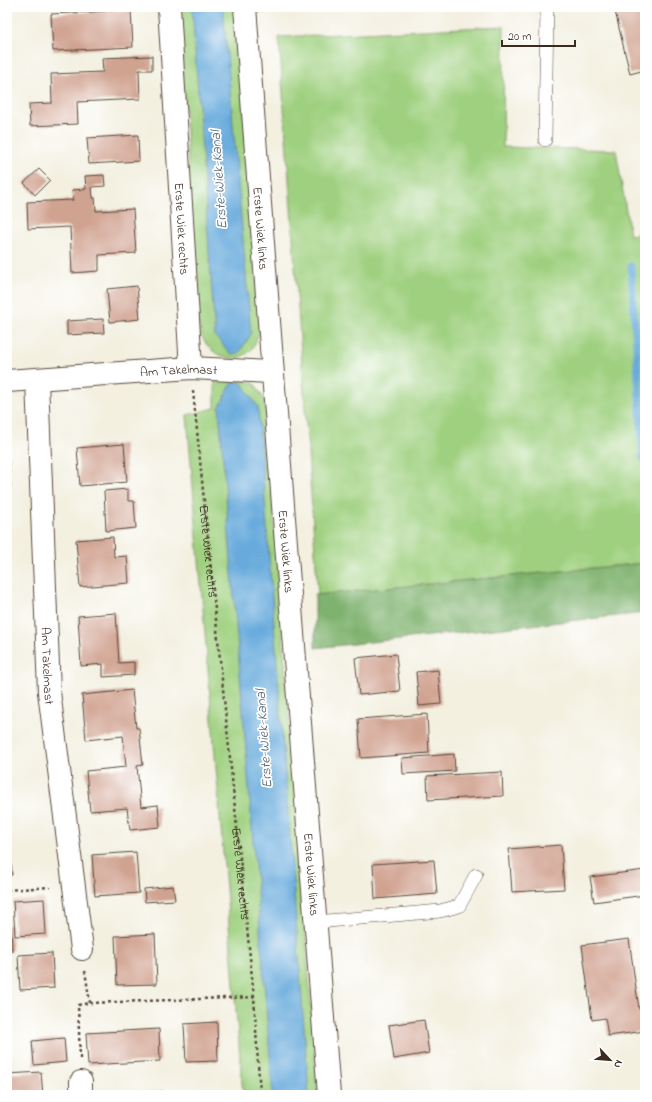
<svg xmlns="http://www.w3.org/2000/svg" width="652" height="1102" viewBox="0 0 652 1102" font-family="'Indie Flower',sans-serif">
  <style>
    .green { fill: #9fd07f; stroke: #6d7d4e }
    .forest { fill: #7fb26e; stroke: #5d6e46 }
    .water { fill: #68aadc; stroke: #526a7d }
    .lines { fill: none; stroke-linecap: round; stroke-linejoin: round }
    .stream { stroke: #68aadc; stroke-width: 7 }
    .building { fill: #d0a290 }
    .service-casing { stroke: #57483b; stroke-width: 14 }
    .minor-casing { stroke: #57483b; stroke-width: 24 }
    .tertiary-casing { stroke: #57483b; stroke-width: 24 }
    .path { stroke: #57483b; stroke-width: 2.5; stroke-dasharray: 3 3; stroke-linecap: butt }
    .service { stroke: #fff; stroke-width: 13 }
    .minor { stroke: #fff; stroke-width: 22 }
    .tertiary { stroke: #fff; stroke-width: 22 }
    .labels { text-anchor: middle; stroke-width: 3.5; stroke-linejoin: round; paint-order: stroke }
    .street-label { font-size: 13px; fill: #3b2a1e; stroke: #fff }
    .water-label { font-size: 14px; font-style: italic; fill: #4d5d6a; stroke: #fff }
  </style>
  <rect width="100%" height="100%" fill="#fff"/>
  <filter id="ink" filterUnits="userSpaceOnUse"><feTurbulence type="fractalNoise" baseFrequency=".025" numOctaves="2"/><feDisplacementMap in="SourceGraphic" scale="8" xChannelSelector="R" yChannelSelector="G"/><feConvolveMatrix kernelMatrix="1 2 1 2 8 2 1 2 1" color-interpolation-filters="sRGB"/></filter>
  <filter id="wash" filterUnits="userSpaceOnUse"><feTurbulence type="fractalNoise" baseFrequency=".012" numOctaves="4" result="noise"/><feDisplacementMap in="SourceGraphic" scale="16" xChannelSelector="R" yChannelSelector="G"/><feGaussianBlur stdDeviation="0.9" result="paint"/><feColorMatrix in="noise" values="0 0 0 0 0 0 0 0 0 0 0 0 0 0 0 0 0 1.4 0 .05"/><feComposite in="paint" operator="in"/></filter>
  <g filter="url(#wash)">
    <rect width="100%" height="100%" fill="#f3f0e0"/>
    <!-- green -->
    <path class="green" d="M179,7H236L260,332C257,338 254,347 250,351C232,367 208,354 201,334C198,325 198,315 196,306Z
      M504,26L503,147L616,150L630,235L645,233V563L318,595L279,37Z
      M242,379L255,384L265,401L318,1095H243L187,415L215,408V381Z"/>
    <!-- forest -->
    <path class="forest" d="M645,563V613L315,648V595Z"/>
    <!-- water -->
    <path class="water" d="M192,7H223L251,334L239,353L231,354L215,336Z
      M236,382H241L258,407L309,1095H273L219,408L232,383Z"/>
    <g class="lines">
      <!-- stream -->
      <path class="stream" d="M631,266L643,458"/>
    </g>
    <g id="blocks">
      <!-- building -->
      <path class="building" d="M614,7H645V70L630,74Z
        M131,10L133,47L53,51L51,14Z
        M152,56V70H139L140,99L77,102L78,124L30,126L29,104L52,103L51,74L103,72L102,58Z
        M7,65H11L12,85H7Z
        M138,135L139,161L89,164L87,138Z
        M39,169L50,180L35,195L24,183Z
        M104,175L105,186L92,187L93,198H95L96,211L133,209L136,253L99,255V271L72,273L70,227L28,229L27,202L73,200L72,190L86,189L85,176Z
        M137,286L140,319L110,322L107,289Z
        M103,319L104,333L67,335V321Z
        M7,443L11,487H7Z
        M124,444L127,482L80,486L77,448Z
        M128,489V501H134L136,528L106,531L104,491Z
        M113,537L114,557L127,556L129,583L80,587L76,540Z
        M116,613L119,663L134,662V675L103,677V664L81,666L78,616Z
        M7,630L11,672H7Z
        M396,654L400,691L359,695L355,658Z
        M438,670L441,704L419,706L416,672Z
        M132,690L136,728H139L143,765L137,766L141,807L158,805L160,827L130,830L127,808L90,811L86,771L126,767L123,736L86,740L82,695Z
        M427,714L429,753L361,758L358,719Z
        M454,754L455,771L403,774L402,758Z
        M502,772L503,796L428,800L427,776Z
        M10,839L12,875L7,876V840Z
        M561,845L564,889L512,892L509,849Z
        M136,852L139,893L95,896L92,855Z
        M434,860L437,894L375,899L373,864Z
        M645,870V895L594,902L590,877Z
        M173,886L175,900L145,902L144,889Z
        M44,899L46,934L15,936L13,901Z
        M7,925H11L12,951L7,952Z
        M155,934L157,984L117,985L115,936Z
        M629,939L639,1009H645V1031L608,1036L605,1018L592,1020L582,945Z
        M52,953L54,988L20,990L18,955Z
        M424,1020L429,1053L394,1059L389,1025Z
        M217,1022L218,1061L186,1062L184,1024Z
        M159,1029L160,1061L88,1065L86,1033Z
        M64,1038L66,1062L34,1065L32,1041Z
        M41,1072L43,1095H7V1074Z
        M163,1091L164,1095H120V1094Z"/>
    </g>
  </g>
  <g filter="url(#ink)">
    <use href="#blocks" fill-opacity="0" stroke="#57483b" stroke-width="1"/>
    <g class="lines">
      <defs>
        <path id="service" d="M545,140L547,7
          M316,922L440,911L459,906L476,875"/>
        <g id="minor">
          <path id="s2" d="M169,7L191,368"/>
          <path id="s3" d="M37,380L49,692L82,949"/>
          <path id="s4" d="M7,381L191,368L271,372"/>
          <path d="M81,1082V1095"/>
        </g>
        <g id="tertiary">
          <path id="s5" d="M245,7C271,370 302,732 329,1095"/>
        </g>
      </defs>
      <!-- service casing -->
      <use href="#service" class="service-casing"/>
      <!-- minor casing -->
      <use href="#minor" class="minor-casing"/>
      <!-- tertiary casing -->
      <use href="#tertiary" class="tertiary-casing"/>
      <!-- path -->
      <g class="path">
        <path id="s1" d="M193,391L254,997L260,1095"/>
        <path d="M7,890L50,887"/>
        <path d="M90,1003L254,997"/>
        <path d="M80,1059L78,1005L90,1003L85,971"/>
      </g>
      <!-- service -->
      <use href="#service" class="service"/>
      <!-- minor -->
      <use href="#minor" class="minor"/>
      <!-- tertiary -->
      <use href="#tertiary" class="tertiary"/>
    </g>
  </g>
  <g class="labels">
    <!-- street labels -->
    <g class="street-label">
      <text dy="5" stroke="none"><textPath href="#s5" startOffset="222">Erste Wiek links</textPath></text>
      <text dy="5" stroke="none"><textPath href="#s2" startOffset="222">Erste Wiek rechts</textPath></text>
      <text dy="5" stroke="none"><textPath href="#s4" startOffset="172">Am Takelmast</textPath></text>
      <text dy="5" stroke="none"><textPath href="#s1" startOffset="161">Erste Wiek rechts</textPath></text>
      <text dy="5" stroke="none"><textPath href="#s5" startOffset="546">Erste Wiek links</textPath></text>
      <text dy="5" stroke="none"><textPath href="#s3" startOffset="286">Am Takelmast</textPath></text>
      <text dy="5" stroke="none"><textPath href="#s1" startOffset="485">Erste Wiek rechts</textPath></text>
      <text dy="5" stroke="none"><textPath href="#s5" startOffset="870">Erste Wiek links</textPath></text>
    </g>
    <!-- water labels -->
    <g class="water-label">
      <text transform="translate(218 180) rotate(-94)" y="5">Erste-Wiek-Kanal</text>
      <text transform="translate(263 739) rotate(-94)" y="5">Erste-Wiek-Kanal</text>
    </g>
  </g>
  <!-- margin -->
  <rect width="652" height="1102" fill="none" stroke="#fff" stroke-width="24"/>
  <!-- north arrow -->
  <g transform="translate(610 1060) rotate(116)" stroke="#ffffff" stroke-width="3" paint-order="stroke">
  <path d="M0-3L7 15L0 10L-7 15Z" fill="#3b2a1e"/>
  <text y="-6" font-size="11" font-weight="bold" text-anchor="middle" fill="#3b2a1e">N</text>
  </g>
  <!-- scale -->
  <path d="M502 40v6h73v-6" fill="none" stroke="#3b2a1e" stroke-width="2"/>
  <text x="508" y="40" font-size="12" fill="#3b2a1e" stroke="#ffffff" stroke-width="3" paint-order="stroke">20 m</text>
</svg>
